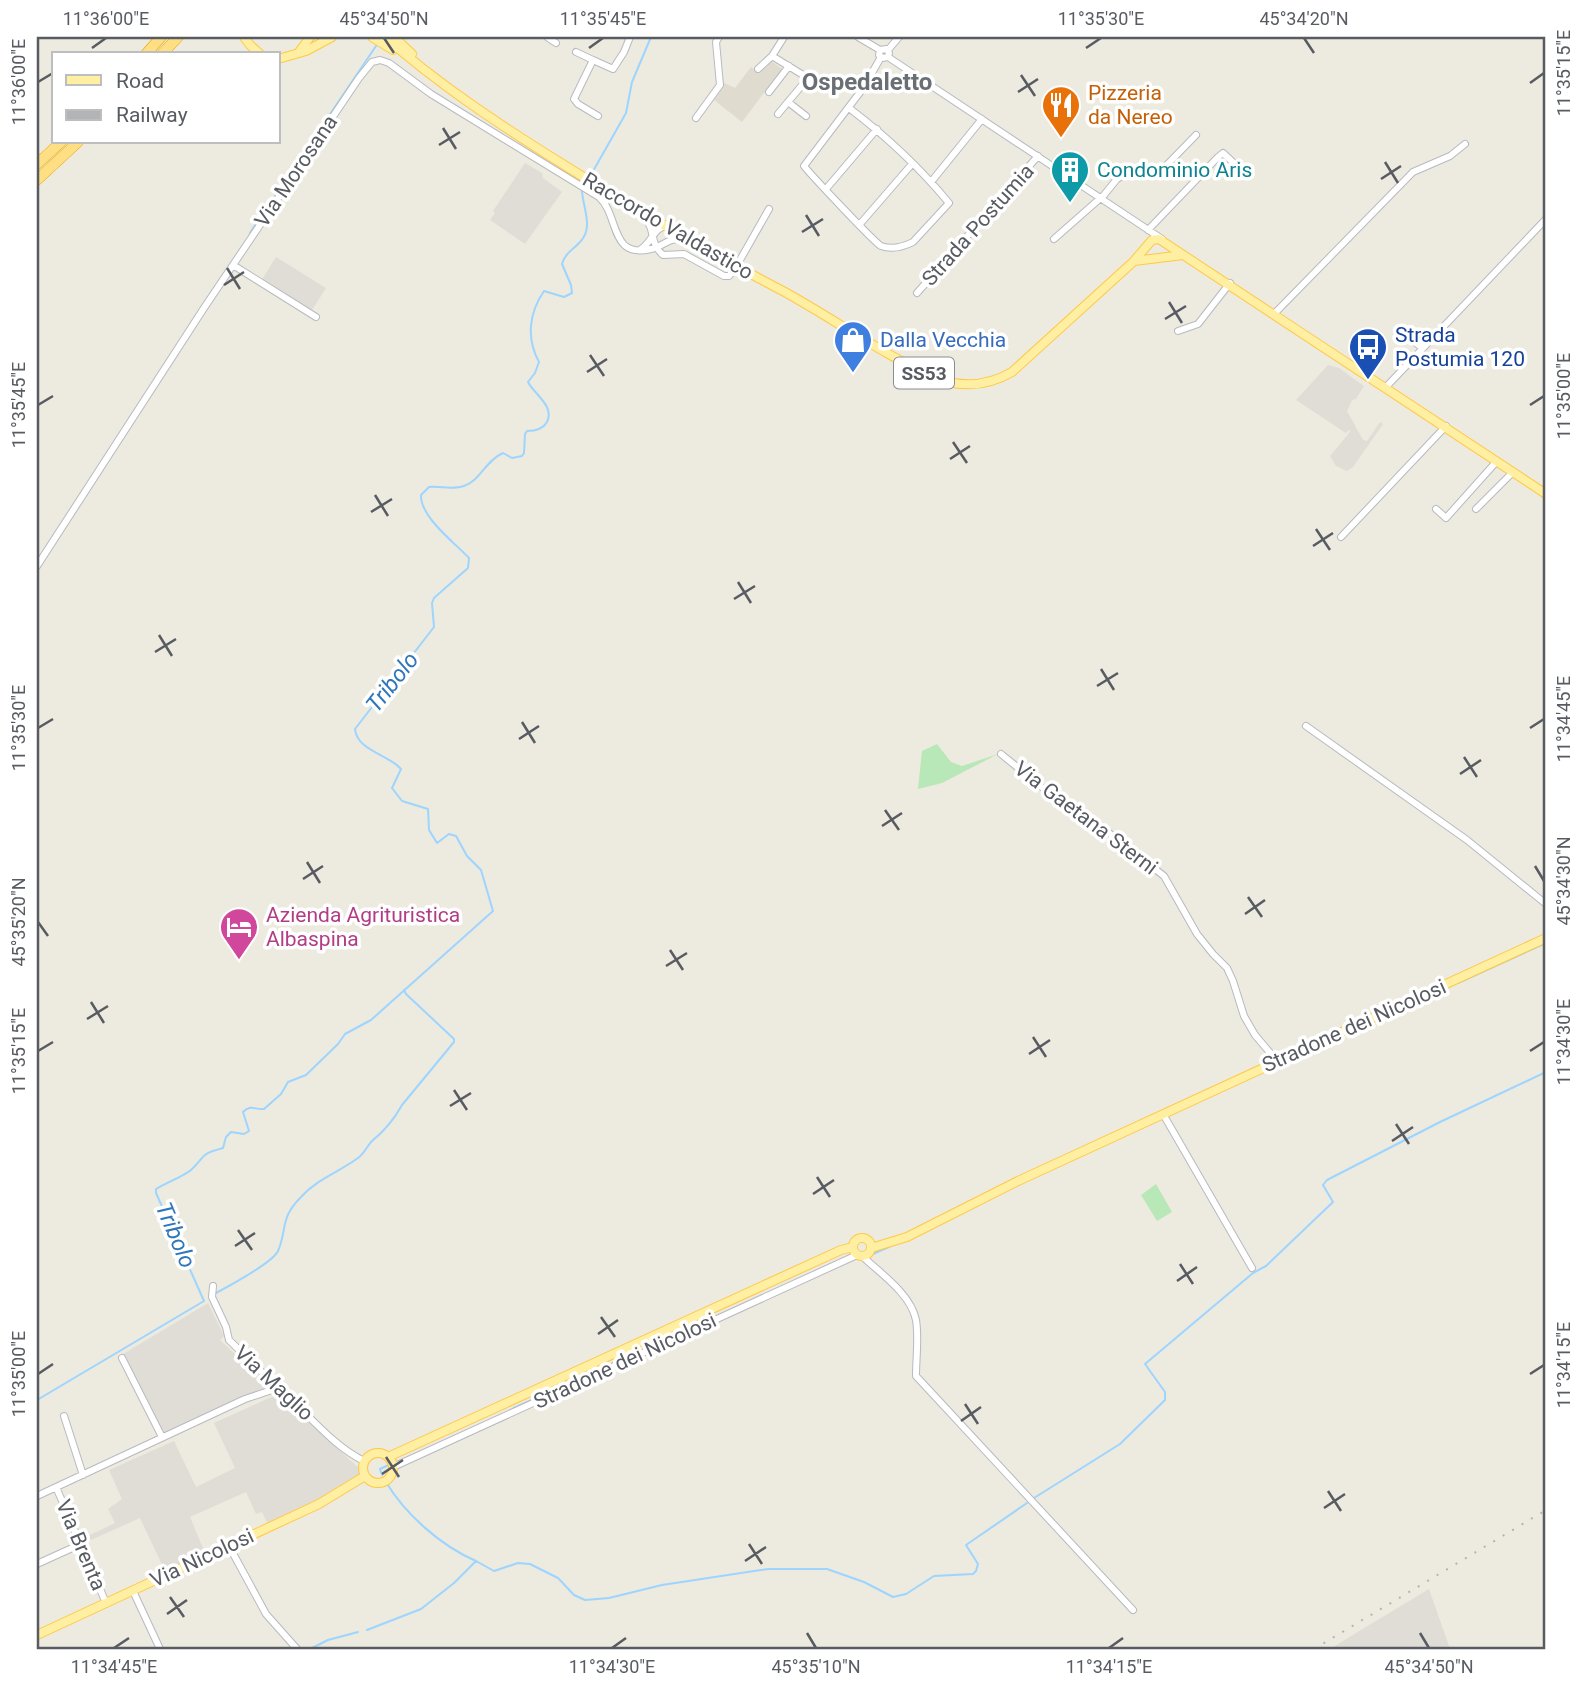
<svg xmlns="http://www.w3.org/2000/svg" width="1583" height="1686" viewBox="0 0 1583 1686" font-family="Roboto,sans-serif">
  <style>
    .industrial { fill: #e0ddd7 }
    .education { fill: #dfdccf }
    .green { fill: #b8e8b8 }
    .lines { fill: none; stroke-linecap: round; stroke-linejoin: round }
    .stream { stroke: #9dd5ff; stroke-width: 2 }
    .minor-casing { stroke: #b7bac0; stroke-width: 8 }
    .major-casing { stroke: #ffc946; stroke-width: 10 }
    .highway-casing { stroke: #eca000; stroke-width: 11 }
    .minor { stroke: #fff; stroke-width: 6 }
    .major { stroke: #ffefa2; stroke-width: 8 }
    .highway { stroke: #ffdf84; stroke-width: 10 }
    .rail { stroke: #b3b4b5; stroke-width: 2; stroke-dasharray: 2 9; stroke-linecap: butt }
    .ticks { fill: none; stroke: #585c62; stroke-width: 2.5 }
    .labels { text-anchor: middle; stroke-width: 7; stroke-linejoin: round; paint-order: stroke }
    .shield { fill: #fff; stroke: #8a8d91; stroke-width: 2 }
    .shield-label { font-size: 19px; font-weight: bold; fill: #585c62 }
    .food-label { font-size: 21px; fill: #c56008; stroke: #fff; text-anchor: start }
    .culture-label { font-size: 21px; fill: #0d838f; stroke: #fff; text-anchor: start }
    .street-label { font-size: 21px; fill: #585c62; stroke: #fff }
    .transit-label { font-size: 21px; fill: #164399; stroke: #fff; text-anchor: start }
    .shop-label { font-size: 21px; fill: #366cbe; stroke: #fff; text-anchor: start }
    .hotel-label { font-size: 21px; fill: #b23c85; stroke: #fff; text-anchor: start }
    .water-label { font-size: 23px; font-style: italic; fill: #3076bb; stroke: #fff }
    .quarter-label { font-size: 24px; font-weight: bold; fill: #696f74; stroke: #fff }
    .neatline { fill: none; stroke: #585c62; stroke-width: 2.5 }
    .ticks-label { font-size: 18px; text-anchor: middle; fill: #585c62 }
  </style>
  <rect width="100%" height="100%" fill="#edeadf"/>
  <!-- industrial -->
  <path class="industrial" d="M525,163L542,173L543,178L562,192L525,244L490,220L495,213L493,211Z
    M276,257L326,288L312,310L261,281Z
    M1328,365L1339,368L1364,386L1356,399L1352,400L1347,411L1363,440L1367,441L1380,422L1383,424L1353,467L1347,471L1336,466L1330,456L1350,432V429L1346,433L1296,400Z
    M208,1303L224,1336L220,1340L270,1387L164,1434L123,1354Z
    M278,1394L362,1471L345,1487L268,1524L262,1512L256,1514L246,1492L190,1517L205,1553L165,1571L140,1518L91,1540L88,1536L115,1523L108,1509L122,1499L109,1470L174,1441L196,1487L235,1468L214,1423Z
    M1429,1589L1450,1649H1330L1351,1636Z"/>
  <!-- education -->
  <path class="education" d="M771,61L782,69L742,122L714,100L723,88L724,83L735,88L751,67L759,74Z"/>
  <!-- green -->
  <path class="green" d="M937,744L951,762L962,766L998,754L942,783L918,789L922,751Z
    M1156,1184L1172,1212L1157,1221L1141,1195Z"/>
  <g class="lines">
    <!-- stream -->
    <path class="stream" d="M592,173L626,113L632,82L651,37
      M250,233L376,46
      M1458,983L1546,943
      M1350,1032L1390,1014
      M873,1254L891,1246
      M216,1293C229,1286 273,1262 278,1251C283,1240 283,1230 286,1220C288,1212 296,1202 301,1197C317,1179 339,1172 358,1158C364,1154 367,1146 372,1141C383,1132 395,1118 402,1105L454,1042V1039L406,994L404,990
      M37,1400L204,1301L156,1193V1189C166,1183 184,1176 191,1170C207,1155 198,1155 223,1148L226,1137L231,1132L244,1134L249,1131L243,1112C250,1104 255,1110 264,1109L281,1094L288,1082L306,1075L338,1044L345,1034L371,1020L493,911L481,870L467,856L456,836L449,834L437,843L429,830L428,809L402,801L392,788L401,769L399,767C386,754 357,750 355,729L434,627L432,603L434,598L468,568L469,558C455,543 420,517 421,495L429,487C441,486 452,490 464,486C480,481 485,461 503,453L512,458L522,456L524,453L525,434L527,431C535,431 543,429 547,422C555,406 534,394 528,382L535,373L539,362C526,338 529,313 544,291L564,297L572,293L571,285L562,264C565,253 573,250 580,242C594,228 583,208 582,191
      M514,1408L550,1392
      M382,1475L380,1469L393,1463
      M1034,1498L1120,1444L1165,1400V1392L1145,1364L1253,1273L1266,1266L1333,1202L1323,1185L1327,1180L1440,1122L1546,1072
      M476,1561L494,1571L518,1563L530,1564L558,1578L574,1595L585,1600L609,1598L662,1585L768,1569H827L864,1582L893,1597L906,1594L934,1576L973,1574L976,1571L978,1564L966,1545L1027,1503
      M367,1630L421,1609L454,1583L476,1561C441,1546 405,1514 386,1482
      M310,1649L328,1640L358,1632"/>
    <defs>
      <path id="minor" d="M547,37L556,43
        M858,37L880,50L887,49L889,53L888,57
        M880,50L879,55L882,58L888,57L1162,239
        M888,50L899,37
        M576,52L593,60
        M758,69L772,56
        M769,92L789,66
        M788,102L806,116
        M849,108C886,136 920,168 949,203L913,242C903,247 892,250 881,246C875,243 812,176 804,166L864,87L881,57
        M778,114L808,78L772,56L784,37
        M598,116L578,104L574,99L593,60L613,69L624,52L630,37
        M696,118L720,85L716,42L719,37
        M931,182L982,119
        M826,189L877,129
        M641,216C658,227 647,241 663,255L684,254L724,276H729L734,270
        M860,224L912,164
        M1148,230L1218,157L1223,153L1238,167
        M1054,239L1104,195L1117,179L1130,171L1142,169L1158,174L1196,135
        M641,249C652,242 653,228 668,225
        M740,260L769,209
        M233,265L316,317
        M917,293L1038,156
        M1275,313L1413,172L1450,156L1465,144
        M1178,331L1198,324L1230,283
        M1399,331L1423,348
        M1386,387L1546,219
        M1436,509L1446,518L1497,461
        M1476,509L1513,472
        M1341,537L1446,426
        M37,566L204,308L359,78L372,62L380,60L389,63L431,94L599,197C620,216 609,259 651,249C665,246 671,234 687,242
        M1306,726L1467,840L1546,904
        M1001,754L1043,788L1095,822L1164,876L1197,934L1213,954L1227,968L1233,981L1244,1016L1255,1035L1277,1061
        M1163,1114L1252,1268
        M862,1256C880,1273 911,1294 916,1320C919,1338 916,1357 916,1376L1133,1610
        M213,1286L212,1297L226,1327L229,1340L278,1388C290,1393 297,1405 307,1415C324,1432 343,1451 364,1461
        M122,1358L162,1437
        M64,1416L83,1475
        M393,1467L857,1255
        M56,1487L106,1603
        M37,1496L245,1399L278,1388
        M229,1546L266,1614L297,1649
        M37,1564L81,1544
        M133,1591L160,1649"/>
      <path id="major" d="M244,37L250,45L260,54
        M372,37L393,50
        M385,37C437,83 494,121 553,158C628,205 704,250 783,291C834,319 882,354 935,378C962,388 988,386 1012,372L1133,262L1152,240L1159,239L1546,494
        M394,37L412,54
        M299,52L310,37
        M278,59L306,51L332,37
        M1134,261L1183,255
        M853 1247a9 9 0 1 1 18 0a9 9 0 1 1-18 0Z
        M871,1248L907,1237L1018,1181L1546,938
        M363 1468a15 15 0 1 1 30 0a15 15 0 1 1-30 0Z
        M388,1457L841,1250L853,1247
        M37,1635L319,1504L365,1476"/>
      <path id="highway" d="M146,54L161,37
        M162,54L178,37
        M37,164L61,142
        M37,180L78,142"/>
    </defs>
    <!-- minor casing -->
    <use href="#minor" class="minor-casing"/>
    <!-- major casing -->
    <use href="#major" class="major-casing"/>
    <!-- highway casing -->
    <use href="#highway" class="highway-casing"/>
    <!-- minor -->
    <use href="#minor" class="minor"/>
    <!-- major -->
    <use href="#major" class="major"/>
    <!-- highway -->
    <use href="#highway" class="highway"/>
    <!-- rail -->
    <path class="rail" d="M1314,1649L1546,1510"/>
  </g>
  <!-- ticks -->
  <path class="ticks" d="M384,38L394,53M1304,38L1314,53M92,48L106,38M589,48L603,38M1086,48L1101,38M1021,75L1035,96M38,82L53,73M1530,83L1544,73M1018,92L1038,79M443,128L456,149M439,145L460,132M1385,162L1398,183M1381,179L1401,166M806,215L819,236M802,232L823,219M227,268L240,289M224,285L244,272M1169,302L1182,323M1165,319L1186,306M590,355L604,376M587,372L607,359M38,405L53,396M1530,405L1544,396M953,442L967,463M950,459L970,446M375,495L388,516M371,512L392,499M1316,529L1330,550M1313,546L1333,533M738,582L751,603M734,599L755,586M159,635L172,656M155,652L176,639M1101,669L1114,690M1097,686L1118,673M522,722L535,743M38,728L53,719M1530,728L1544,719M519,739L539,726M1464,757L1477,777M1460,774L1481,760M885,810L899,830M882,826L902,813M307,862L320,883M1535,866L1544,881M303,879L323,866M1248,897L1262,917M1245,914L1265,900M38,922L48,936M670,950L683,970M666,966L687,953M91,1002L104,1023M87,1019L108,1006M1033,1037L1046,1057M38,1051L53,1042M1530,1051L1544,1042M1029,1054L1050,1040M454,1090L467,1110M450,1106L471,1093M1396,1124L1409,1144M1392,1141L1413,1127M817,1177L830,1197M813,1194L834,1180M238,1230L252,1250M235,1246L255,1233M1180,1264L1193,1284M1177,1281L1197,1267M601,1317L615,1337M598,1334L618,1320M38,1374L53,1364M1530,1374L1544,1365M965,1404L978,1424M961,1421L981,1407M386,1457L399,1477M382,1474L403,1460M1328,1491L1341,1511M1324,1508L1345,1494M749,1544L762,1564M745,1561L766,1547M170,1597L184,1617M167,1614L187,1600M807,1633L816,1648M1420,1633L1429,1648M114,1648L129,1638M612,1648L626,1638M1109,1648L1123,1638"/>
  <!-- icons -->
  <defs>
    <symbol id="restaurant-pin" viewBox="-11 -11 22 30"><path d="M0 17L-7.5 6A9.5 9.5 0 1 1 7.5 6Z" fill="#e8710a" stroke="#fff"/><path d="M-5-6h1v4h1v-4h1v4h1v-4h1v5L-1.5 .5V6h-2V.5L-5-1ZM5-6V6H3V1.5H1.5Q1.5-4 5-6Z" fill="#fff"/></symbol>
    <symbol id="building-pin" viewBox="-11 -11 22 30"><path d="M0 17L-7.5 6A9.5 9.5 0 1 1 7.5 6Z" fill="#0f9aa8" stroke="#fff"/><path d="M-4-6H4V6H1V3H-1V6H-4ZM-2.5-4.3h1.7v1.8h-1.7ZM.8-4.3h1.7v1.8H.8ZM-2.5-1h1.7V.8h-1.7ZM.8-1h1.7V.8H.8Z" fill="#fff"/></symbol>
    <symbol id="shop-pin" viewBox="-11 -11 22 30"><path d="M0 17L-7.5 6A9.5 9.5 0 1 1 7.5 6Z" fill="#3f7fe0" stroke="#fff"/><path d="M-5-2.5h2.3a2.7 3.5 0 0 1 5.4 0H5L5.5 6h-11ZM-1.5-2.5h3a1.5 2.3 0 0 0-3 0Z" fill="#fff"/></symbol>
    <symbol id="bus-pin" viewBox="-11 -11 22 30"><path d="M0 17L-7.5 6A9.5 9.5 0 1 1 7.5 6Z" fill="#1a4fb4" stroke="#fff"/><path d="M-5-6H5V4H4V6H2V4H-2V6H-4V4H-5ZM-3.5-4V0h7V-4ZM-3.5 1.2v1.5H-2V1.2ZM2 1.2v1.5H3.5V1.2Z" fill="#fff"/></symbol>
    <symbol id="hotel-pin" viewBox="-11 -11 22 30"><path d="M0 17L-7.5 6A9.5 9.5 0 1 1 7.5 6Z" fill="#d1479c" stroke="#fff"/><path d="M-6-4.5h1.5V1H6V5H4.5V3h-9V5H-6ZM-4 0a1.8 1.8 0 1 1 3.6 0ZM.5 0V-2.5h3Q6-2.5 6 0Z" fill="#fff"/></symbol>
  </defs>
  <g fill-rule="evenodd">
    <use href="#restaurant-pin" x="1039" y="83" width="44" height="60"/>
    <use href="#building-pin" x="1048" y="148" width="44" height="60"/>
    <use href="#shop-pin" x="831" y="318" width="44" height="60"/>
    <use href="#bus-pin" x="1346" y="325" width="44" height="60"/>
    <use href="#hotel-pin" x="217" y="905" width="44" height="60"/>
  </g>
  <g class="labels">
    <!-- shield labels -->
    <rect class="shield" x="894" y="357.5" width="60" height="31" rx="5"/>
    <g class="shield-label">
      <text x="924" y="380">SS53</text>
    </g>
    <!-- food labels -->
    <g class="food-label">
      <text x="1088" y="100">Pizzeria<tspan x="1088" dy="24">da Nereo</tspan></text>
    </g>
    <!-- culture labels -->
    <g class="culture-label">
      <text x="1097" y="177">Condominio Aris</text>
    </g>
    <!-- street labels -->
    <g class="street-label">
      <text transform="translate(296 171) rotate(-56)" y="7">Via Morosana</text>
      <text transform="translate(978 225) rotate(-48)" y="7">Strada Postumia</text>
      <text transform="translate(668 226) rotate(30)" y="7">Raccordo Valdastico</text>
      <text transform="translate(1086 818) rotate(37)" y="7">Via Gaetana Sterni</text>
      <text transform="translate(1354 1026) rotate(-24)" y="7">Stradone dei Nicolosi</text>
      <text transform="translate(625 1361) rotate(-25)" y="7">Stradone dei Nicolosi</text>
      <text transform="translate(274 1383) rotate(43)" y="7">Via Maglio</text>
      <text transform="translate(81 1545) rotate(67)" y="7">Via Brenta</text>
      <text transform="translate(202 1558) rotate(-25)" y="7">Via Nicolosi</text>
    </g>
    <!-- transit labels -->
    <g class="transit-label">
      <text x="1395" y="342">Strada<tspan x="1395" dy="24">Postumia 120</tspan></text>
    </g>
    <!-- shop labels -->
    <g class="shop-label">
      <text x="880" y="347">Dalla Vecchia</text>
    </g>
    <!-- hotel labels -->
    <g class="hotel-label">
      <text x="266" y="922">Azienda Agrituristica<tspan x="266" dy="24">Albaspina</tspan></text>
    </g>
    <!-- water labels -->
    <g class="water-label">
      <text transform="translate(392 682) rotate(-52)" y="8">Tribolo</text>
      <text transform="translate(176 1235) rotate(67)" y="8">Tribolo</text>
    </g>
    <!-- quarter labels -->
    <g class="quarter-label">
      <text x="867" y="90">Ospedaletto</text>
    </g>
  </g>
  <!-- border -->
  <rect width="1583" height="1686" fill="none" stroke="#ffffff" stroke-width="77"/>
  <!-- legend -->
  <rect x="52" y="52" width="228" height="91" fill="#ffffff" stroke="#bcbec0" stroke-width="2"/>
  <rect x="66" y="75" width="35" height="10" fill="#ffefa2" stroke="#bcbec0" stroke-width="2"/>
  <text x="116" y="88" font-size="21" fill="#585c62">Road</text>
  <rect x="66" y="110" width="35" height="10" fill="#b3b4b5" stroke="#bcbec0" stroke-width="2"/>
  <text x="116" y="122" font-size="21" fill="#585c62">Railway</text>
  <rect x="38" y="38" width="1506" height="1610" class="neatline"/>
  <g class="ticks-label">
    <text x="106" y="25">11°36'00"E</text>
    <text x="384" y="25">45°34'50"N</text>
    <text x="603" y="25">11°35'45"E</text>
    <text x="1101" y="25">11°35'30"E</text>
    <text x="1304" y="25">45°34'20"N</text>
    <text transform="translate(1564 73) rotate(-90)" y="6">11°35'15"E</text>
    <text transform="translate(19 82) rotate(-90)" y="6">11°36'00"E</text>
    <text transform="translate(1564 396) rotate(-90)" y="6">11°35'00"E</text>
    <text transform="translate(19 405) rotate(-90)" y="6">11°35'45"E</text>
    <text transform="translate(1564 719) rotate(-90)" y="6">11°34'45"E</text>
    <text transform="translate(19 728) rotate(-90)" y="6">11°35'30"E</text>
    <text transform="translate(1564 881) rotate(-90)" y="6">45°34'30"N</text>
    <text transform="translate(19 922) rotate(-90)" y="6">45°35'20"N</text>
    <text transform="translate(1564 1042) rotate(-90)" y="6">11°34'30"E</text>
    <text transform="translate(19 1051) rotate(-90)" y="6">11°35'15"E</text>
    <text transform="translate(1564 1365) rotate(-90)" y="6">11°34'15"E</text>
    <text transform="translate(19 1374) rotate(-90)" y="6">11°35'00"E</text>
    <text x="114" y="1673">11°34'45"E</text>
    <text x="612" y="1673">11°34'30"E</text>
    <text x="816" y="1673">45°35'10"N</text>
    <text x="1109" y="1673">11°34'15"E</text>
    <text x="1429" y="1673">45°34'50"N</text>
  </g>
</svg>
